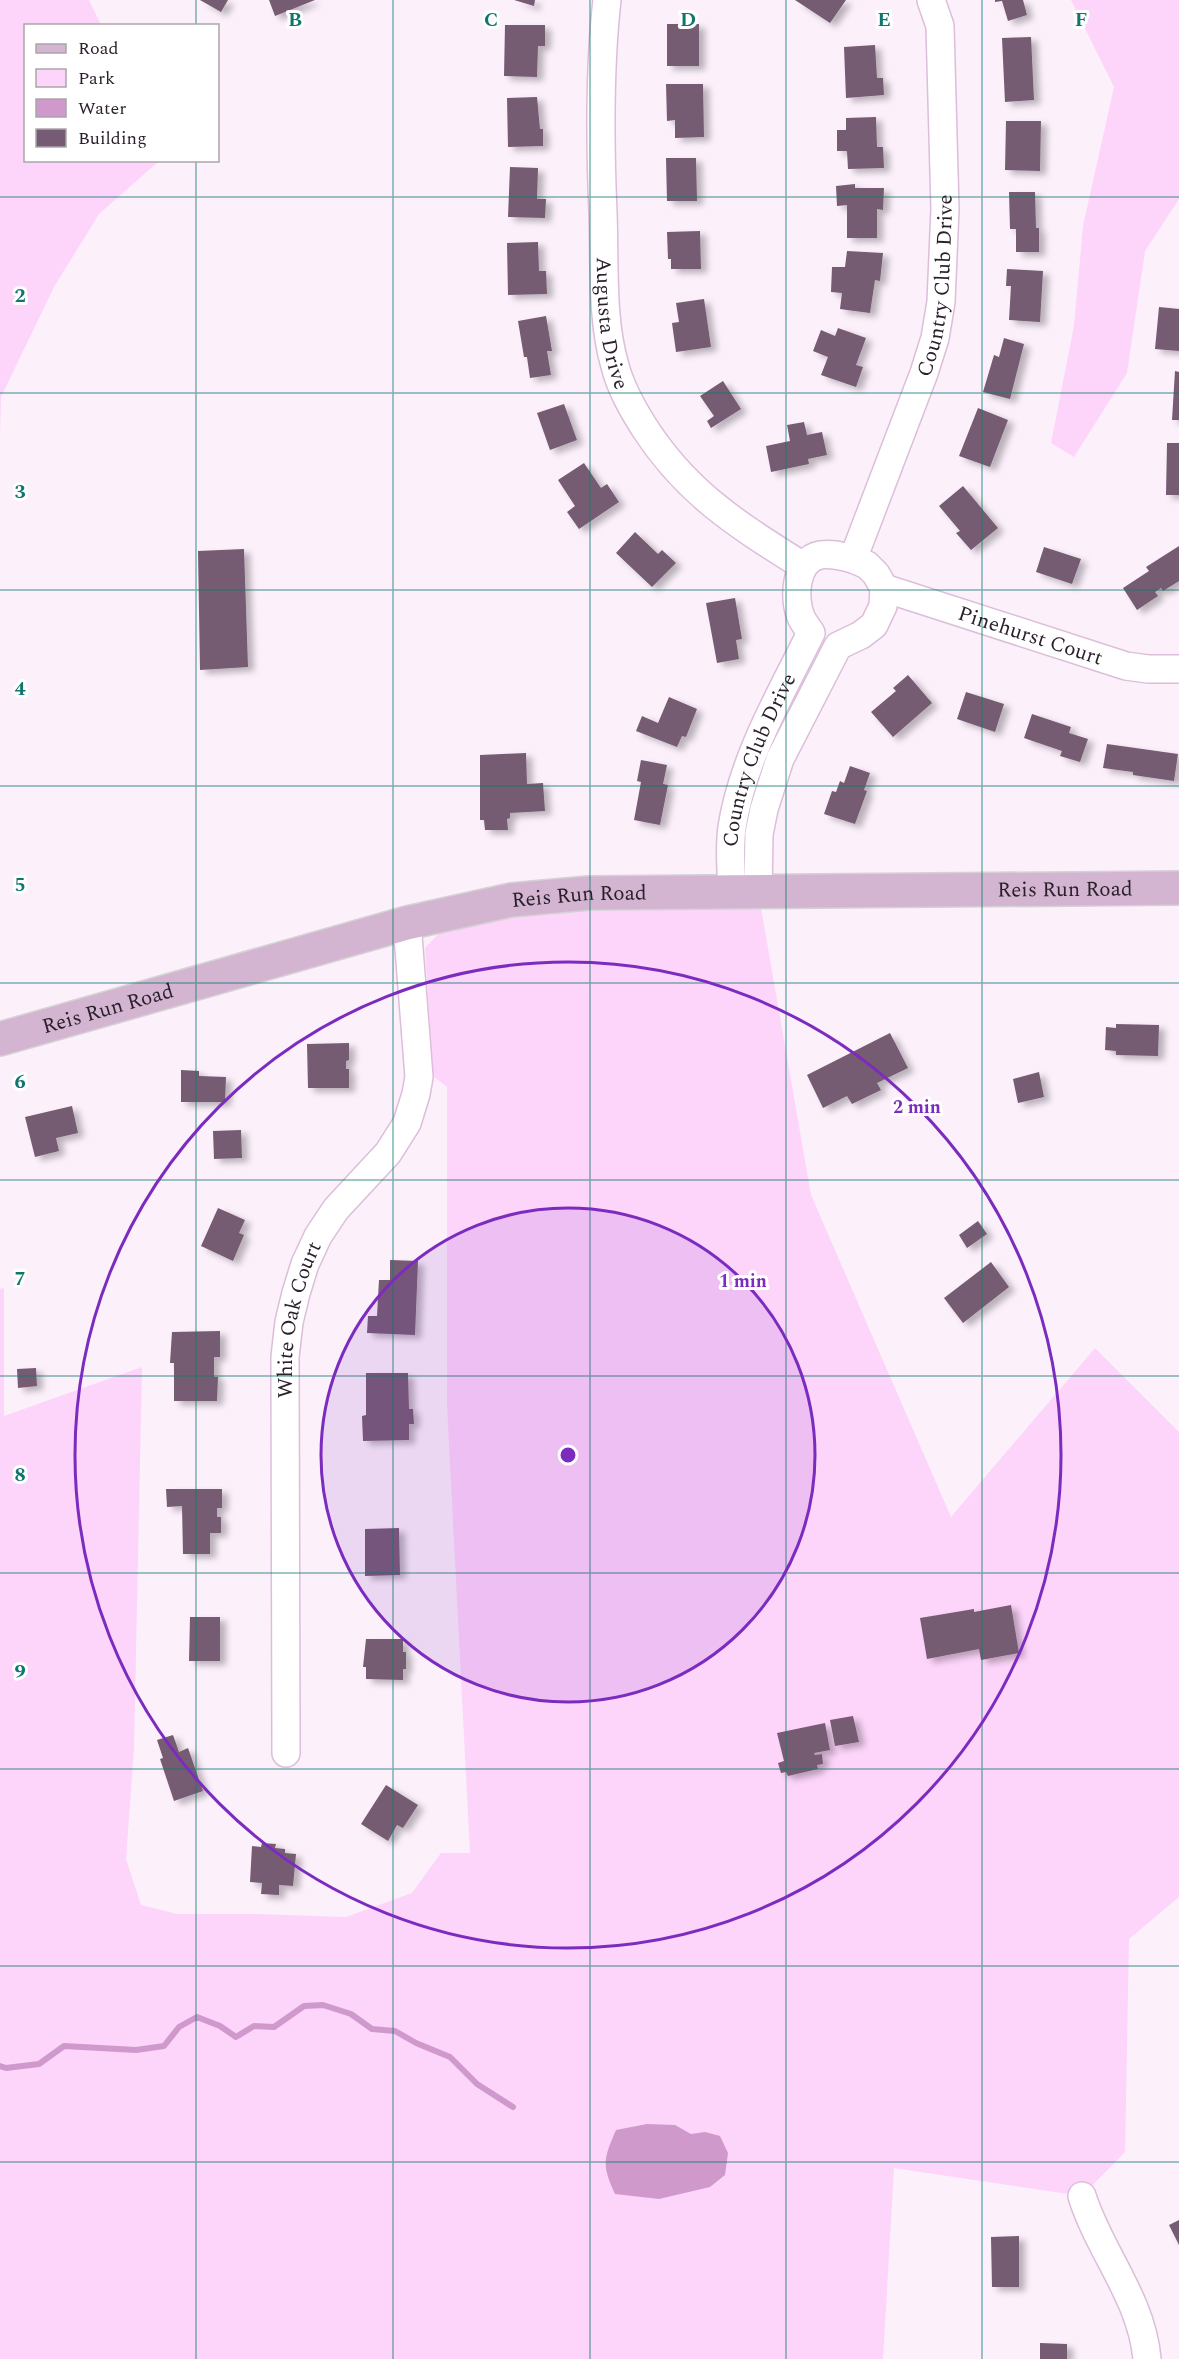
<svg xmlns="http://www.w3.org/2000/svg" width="1179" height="2359" viewBox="0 0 1179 2359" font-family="Spectral,serif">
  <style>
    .green { fill: #fdd4fa }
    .water { fill: #cf99cc }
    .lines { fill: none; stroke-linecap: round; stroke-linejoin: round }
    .stream { stroke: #cf99cc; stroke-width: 6 }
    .building { fill: #755b73; filter: url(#shadow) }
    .minor-casing { stroke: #dcbeda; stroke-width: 30 }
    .major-casing { stroke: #d4d2d4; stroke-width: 36 }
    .minor { stroke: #fff; stroke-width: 27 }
    .major { stroke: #d3b5d1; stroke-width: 33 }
    .grid { fill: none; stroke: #0f766e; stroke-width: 1.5; stroke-opacity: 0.55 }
    .ring { fill: none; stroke: #7b2cbf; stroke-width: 3 }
    .labels { text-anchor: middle; stroke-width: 6; stroke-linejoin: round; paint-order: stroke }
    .street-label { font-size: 21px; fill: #2a1f2a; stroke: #fff }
    .grid-label { font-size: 20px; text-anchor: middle; font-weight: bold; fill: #0f766e; stroke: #fff; stroke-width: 6; stroke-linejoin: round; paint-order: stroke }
    .centre { fill: #7b2cbf; stroke: #fff; stroke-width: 3 }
    .ring-label { font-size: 18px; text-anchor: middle; font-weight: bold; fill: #7b2cbf; stroke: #fff; stroke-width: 6; stroke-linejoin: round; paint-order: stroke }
  </style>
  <defs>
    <filter id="shadow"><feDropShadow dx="6" dy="4" stdDeviation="3" flood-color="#0004"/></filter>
  </defs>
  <rect width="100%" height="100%" fill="#fcf0fb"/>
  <!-- green -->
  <path class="green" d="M0,0H89L101,25L26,26V160L159,161L99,214L54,287L1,397L0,436Z
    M1071,0H1179V199L1145,251L1127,373L1074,457L1051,443L1074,326L1083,226L1114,87Z
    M717,908H761L811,1195L951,1517L1095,1348L1179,1432V1897L1129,1939L1125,2152L1082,2196L894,2168L883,2359H0V1289L4,1288V1416L142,1367L134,1747L126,1859L141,1905L177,1914H253L346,1917L412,1893L441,1853H470L447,1405V1087L433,1076L425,948L444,928L556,911Z"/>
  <!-- water -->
  <path class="water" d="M647,2124L675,2125L691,2134L705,2132L720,2136L728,2153L725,2175L710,2187L659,2199L615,2194C602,2165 603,2160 616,2130Z"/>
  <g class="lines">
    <!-- stream -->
    <path class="stream" d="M0,2066L6,2068L39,2064L64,2046L136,2050L164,2046L179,2027L197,2017L220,2026L236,2037L254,2026L274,2027L304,2006L323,2005L351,2014L372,2029L395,2031L416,2043L450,2057L477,2084L513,2107"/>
  </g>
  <!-- building -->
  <path class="building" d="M200,0H228L221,12Z
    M269,0H315L275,16Z
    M514,0H535L534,6Z
    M795,0H846L830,23Z
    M995,0H1023L1027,15L1008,21L1002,1L995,2Z
    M667,24H699V66H667Z
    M505,25H545V46H538L537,77L504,76Z
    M1031,37L1034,100L1005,102L1002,38Z
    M875,45L877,78H883L884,95L846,98L844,47Z
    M666,84H703L704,137L675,138V120L667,121Z
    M537,97L540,129H543V146L508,147L507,98Z
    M876,117L877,147H883L884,168L848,169L847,151H837V130H846V118Z
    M1006,121H1041L1040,171L1005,170Z
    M666,158H696L697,201H667Z
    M510,167L538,168L537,199H546L545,218L508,217Z
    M855,184V188H884L883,210L877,209V238H847V205L837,206L836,186Z
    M1009,192H1035L1036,228H1039V252H1016V229H1010Z
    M700,231L701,269H671V259H668L667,232Z
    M538,242L539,271H546L547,294L508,295L507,243Z
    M847,251L883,253L880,281L875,280L870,313L840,309L842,293L831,292L832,267H845Z
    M1007,269L1043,271L1040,322L1009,320L1011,286H1006Z
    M704,299L711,347L676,352L672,323L679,322L676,303Z
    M1159,307L1179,309V351L1155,349Z
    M546,316L552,351H547L551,375L530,378L527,357H524L518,321Z
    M838,328L866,338L856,365L863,367L856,387L821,375L828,357L813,351L821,330L835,336Z
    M1004,338L1024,344L1010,399L983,392L994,355L999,357Z
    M1175,371L1179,372V420H1172Z
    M723,381L741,409L711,428L707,421L714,416L700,396Z
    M564,404L577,440L550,450L537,413Z
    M978,408L1008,420L990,467L959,456Z
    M804,422L807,435L822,432L827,455L808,459L809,464L771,472L766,446L790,441L787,425Z
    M1167,443H1179V495H1166Z
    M584,463L601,488L607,484L619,502L579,529L567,512L575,506L558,480Z
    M963,486L998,528L971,550L956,533L960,531L939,506Z
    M635,532L658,554L662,550L676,563L652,587L616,553Z
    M1179,546V581L1163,591L1161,588L1155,592L1158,596L1137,610L1123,588L1149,571L1146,567Z
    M1044,547L1081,559L1072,584L1036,572Z
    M244,549L248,667L200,670L198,551Z
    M735,598L742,639L736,640L739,659L717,663L706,603Z
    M908,675L932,703L893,737L871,712L896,691L893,688Z
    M966,692L1004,704L995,732L957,719Z
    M669,697L697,709L686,737L682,736L677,747L636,731L642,716L658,723Z
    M1032,714L1071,727L1069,733L1088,739L1080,762L1060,756L1062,751L1024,738Z
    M1107,744L1178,754L1174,781L1133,775V772L1103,768Z
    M526,753L527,784L543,783L545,811L510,813V818L507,819L508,830H485L484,820H480V755Z
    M641,760L667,765L663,784L668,785L660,825L634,820L641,782L637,781Z
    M850,766L870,773L864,790L867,791L855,824L824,814L832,791L836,792L840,781L844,783Z
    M1116,1024L1159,1025L1158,1056L1116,1055V1051L1105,1050L1106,1027L1116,1028Z
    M890,1033L908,1068L877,1083L881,1090L852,1104L847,1096L823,1108L807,1075Z
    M349,1043V1060L346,1061V1069H349V1088H308L307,1044Z
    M181,1070L199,1071V1076L226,1077L225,1102H181Z
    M1039,1072L1044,1097L1018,1103L1013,1079Z
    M72,1106L78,1133L56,1138L59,1151L35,1157L25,1117Z
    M241,1130L242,1158L214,1159L213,1131Z
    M218,1208L245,1220L239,1233L244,1235L233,1261L201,1246Z
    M978,1221L987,1234L967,1248L959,1235Z
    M390,1260L418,1261L415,1335L367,1333L368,1316H377L379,1280H390Z
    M991,1262L1009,1287L963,1323L944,1298Z
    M220,1331V1357H214V1377H218L217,1401H174V1363H170L172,1332Z
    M36,1368L37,1386L18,1388L17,1369Z
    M366,1373H408L409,1409H413L414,1424H409V1440L363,1441L362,1416L366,1415Z
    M166,1489H222V1508H217V1517H221V1533H210V1554H183L182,1506L167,1507Z
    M399,1528L400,1575L365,1576V1529Z
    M1011,1605L1019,1653L981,1660L979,1649L927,1659L920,1618L974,1609V1612Z
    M190,1617H220V1661H189Z
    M366,1639H403V1652H406V1669H403V1680L366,1679V1667H363Z
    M853,1716L859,1742L835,1746L830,1720Z
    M825,1723L830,1750L814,1753L815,1755L822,1754L823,1764L817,1765L818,1769L788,1776L786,1772L781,1773L778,1763L784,1761L777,1733Z
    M173,1735L179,1752L188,1748L203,1791L174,1801L160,1759L163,1758L157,1740Z
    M386,1785L418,1805L403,1828L397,1825L388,1841L361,1824Z
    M262,1843L276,1844L275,1848L285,1849V1853L296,1854L293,1886L279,1885V1895L261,1894L262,1883L250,1882L252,1846L261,1847Z
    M1179,2220V2245L1169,2225Z
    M1019,2236V2287H992L991,2237Z
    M1040,2343L1067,2344V2359H1040Z"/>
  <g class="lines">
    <defs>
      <g id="minor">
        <path id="s1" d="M607,0C599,70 600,143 603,213C605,262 601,319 615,366C621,389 632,408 644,427C687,494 738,525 803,566"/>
        <path id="s2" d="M884,588L1126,666L1148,669H1179"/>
        <path id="s3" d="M732,891C731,870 729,848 732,827C743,758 780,695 811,633C808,628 803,622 801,617C793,598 795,560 820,555C831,553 842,556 853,559"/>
        <path id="s4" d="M758,892L759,834L764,809L780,759L838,646L861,635L874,625L883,606L884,588L876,574L867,565L853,559L924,373L935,338L941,302L945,209L940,26L931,0"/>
        <path id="s5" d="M286,1753L285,1357L289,1322L296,1293L305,1264L318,1236L336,1209L388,1153L407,1123L416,1094L419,1077L407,923"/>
        <path d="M1082,2196C1099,2251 1142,2299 1147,2359"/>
      </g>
      <g id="major">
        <path id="s6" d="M0,1039L407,923L511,900L589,893L1179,888"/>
      </g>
    </defs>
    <!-- minor casing -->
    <use href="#minor" class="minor-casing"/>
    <!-- major casing -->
    <use href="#major" class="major-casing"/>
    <!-- minor -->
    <use href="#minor" class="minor"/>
    <!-- major -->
    <use href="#major" class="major"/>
  </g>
  <!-- grid -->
  <path class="grid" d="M196,0V26M393,0V2359M590,0V2359M786,0V2359M982,0V2359M196,160V2359M0,197H1179M0,393H1179M0,590H1179M0,786H1179M0,983H1179M0,1180H1179M0,1376H1179M0,1573H1179M0,1769H1179M0,1966H1179M0,2162H1179"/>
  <!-- distance rings -->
  <circle cx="568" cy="1455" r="247" fill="#7b2cbf" fill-opacity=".12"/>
  <g class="ring">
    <circle cx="568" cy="1455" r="247"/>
    <circle cx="568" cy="1455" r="493"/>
  </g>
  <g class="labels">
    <!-- street labels -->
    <g class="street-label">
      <text dy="7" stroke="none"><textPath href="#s4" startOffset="676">Country Club Drive</textPath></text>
      <text dy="7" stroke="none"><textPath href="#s1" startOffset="324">Augusta Drive</textPath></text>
      <text dy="7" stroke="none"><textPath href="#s2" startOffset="154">Pinehurst Court</textPath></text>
      <text dy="7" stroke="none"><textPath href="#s3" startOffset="136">Country Club Drive</textPath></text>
      <text dy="7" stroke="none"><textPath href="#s6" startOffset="1084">Reis Run Road</textPath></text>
      <text dy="7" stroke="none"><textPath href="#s6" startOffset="598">Reis Run Road</textPath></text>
      <text dy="7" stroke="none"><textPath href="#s6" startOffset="112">Reis Run Road</textPath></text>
      <text dy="7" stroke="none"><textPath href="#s5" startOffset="435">White Oak Court</textPath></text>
    </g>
  </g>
  <g class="grid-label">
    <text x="295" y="26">B</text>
    <text x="491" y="26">C</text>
    <text x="688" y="26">D</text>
    <text x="884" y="26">E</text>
    <text x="1081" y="26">F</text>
    <text x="20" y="302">2</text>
    <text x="20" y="498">3</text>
    <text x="20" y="695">4</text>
    <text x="20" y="891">5</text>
    <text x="20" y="1088">6</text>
    <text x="20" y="1285">7</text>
    <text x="20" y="1481">8</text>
    <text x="20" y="1678">9</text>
  </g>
  <circle cx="568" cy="1455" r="9" class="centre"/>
  <g class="ring-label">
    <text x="917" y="1113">2 min</text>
    <text x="743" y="1287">1 min</text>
  </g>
  <!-- legend -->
  <rect x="24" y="24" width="195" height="138" fill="#ffffff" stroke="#aaa5aa" stroke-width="1.5"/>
  <rect x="36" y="44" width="30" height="9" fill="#d3b5d1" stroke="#aaa5aa" stroke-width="1.5"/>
  <text x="78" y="54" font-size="18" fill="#2a1f2a">Road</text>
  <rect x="36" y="69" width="30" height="18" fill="#fdd4fa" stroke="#aaa5aa" stroke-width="1.5"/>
  <text x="78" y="84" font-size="18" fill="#2a1f2a">Park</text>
  <rect x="36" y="99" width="30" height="18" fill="#cf99cc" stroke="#aaa5aa" stroke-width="1.5"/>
  <text x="78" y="114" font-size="18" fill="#2a1f2a">Water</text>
  <rect x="36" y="129" width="30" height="18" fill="#755b73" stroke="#aaa5aa" stroke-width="1.5"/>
  <text x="78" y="144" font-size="18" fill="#2a1f2a">Building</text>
</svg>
